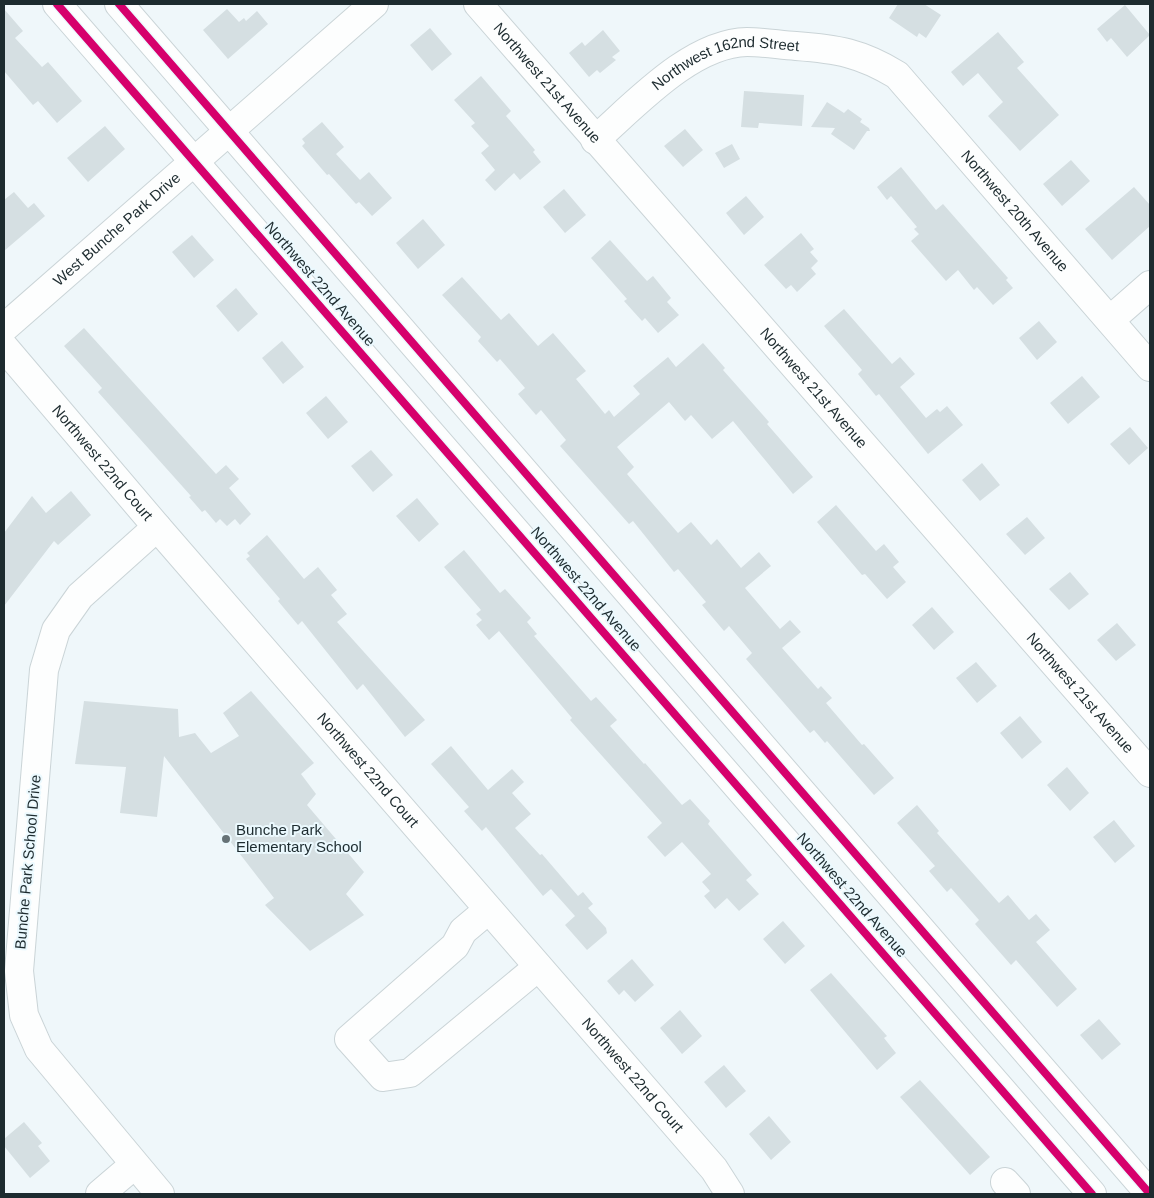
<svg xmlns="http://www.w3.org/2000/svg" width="1154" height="1198" viewBox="0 0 1154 1198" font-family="Arial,sans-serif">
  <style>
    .building { fill: #d5dfe2 }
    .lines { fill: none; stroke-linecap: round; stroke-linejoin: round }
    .minor-casing { stroke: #cad4d7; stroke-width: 30 }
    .major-casing { stroke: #cad4d7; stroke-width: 30 }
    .minor { stroke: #fdfefe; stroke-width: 28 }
    .major { stroke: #fdfefe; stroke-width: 28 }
    .cycleway-casing { stroke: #ebf9fe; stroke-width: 11 }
    .cycleway { stroke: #d6006c; stroke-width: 8 }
    .poi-dot { fill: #667276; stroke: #ebf9fe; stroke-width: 2 }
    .labels { text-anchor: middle; stroke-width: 4; stroke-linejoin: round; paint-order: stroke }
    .street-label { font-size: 15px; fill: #1d2b2f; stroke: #ebf9fe }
    .poi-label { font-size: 15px; fill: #1d2b2f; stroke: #ebf9fe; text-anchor: start }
  </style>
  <rect width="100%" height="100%" fill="#eff7fa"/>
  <!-- building -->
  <path class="building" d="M898,4H924L941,15L926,38L919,33L917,37L889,18Z
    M1125,5L1150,35L1127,57L1111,38L1107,42L1097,29Z
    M4,9L23,31L15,38L42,67L48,62L82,101L57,123L38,101L33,105L4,71Z
    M227,9L239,22L244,18L246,21L257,11L268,24L228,59L203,30Z
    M430,28L452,54L432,71L410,45Z
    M603,30L620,51L612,57L616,60L600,73L597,70L589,77L569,53L582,42L585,46Z
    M998,32L1024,62L1017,68L1059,115L1020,151L988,116L1003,102L978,73L963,86L951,72Z
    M481,76L511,111L506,116L535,150L533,152L541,162L520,180L514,173L495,191L485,180L495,170L481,153L489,146L471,126L475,123L454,100Z
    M744,91L804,95L802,126L759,123L758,128L741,127Z
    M827,102L844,113L848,109L862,119L860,122L869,128L870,131H867L854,150L831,134L835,128L811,127Z
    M322,122L344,147L336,154L360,180L369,172L392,198L372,216L359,202L356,204L329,174L327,175L302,146L305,143L302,139Z
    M105,126L125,149L88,182L67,158Z
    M685,129L703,150L683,167L664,146Z
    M732,144L740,159L724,168L715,153Z
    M1071,160L1090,181L1062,206L1043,184Z
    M901,167L936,210L943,204L1008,278L1006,280L1013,288L993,305L977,287L974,290L958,270L946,281L911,241L919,234L914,229L917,227L891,196L887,200L877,187Z
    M1134,187L1150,205V226L1112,260L1085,229Z
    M564,189L586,215L565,233L543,207Z
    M14,192L28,208L34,203L45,216L4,251V200Z
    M746,196L764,217L744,235L726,213Z
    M423,219L445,245L418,269L396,243Z
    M801,233L814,249L810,252L818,261L811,268L816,274L797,292L791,285L786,289L764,265Z
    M192,235L214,260L194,278L172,252Z
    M610,240L647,281L653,276L671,298L667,302L679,315L658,333L645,318L642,321L624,301L627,299L591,258Z
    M462,277L501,320L509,313L538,346L553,333L586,371L576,379L605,414L609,410L614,417L640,394L633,386L668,357L676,367L703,343L725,368L723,370L769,422L767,424L813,477L793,494L733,421L712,439L691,415L685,421L669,402L617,447L634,467L627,474L678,533L691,522L711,545L717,539L741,568L759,552L771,566L745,588L780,629L790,620L801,632L782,648L818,689L821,686L832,698L826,703L862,745L864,744L894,778L874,795L827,741L825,743L814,730L810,733L746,659L752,653L729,626L724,631L702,605L706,602L678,569L674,572L633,521L629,524L560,446L566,440L541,410L536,415L518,394L525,388L500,359L497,362L478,341L481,337L442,295Z
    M236,288L258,314L238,332L216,306Z
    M844,309L892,364L900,357L915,374L900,387L926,418L937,409L940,412L947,406L963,425L928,454L879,394L876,396L858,374L862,370L824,326Z
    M1039,321L1057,342L1037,360L1019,338Z
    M84,328L216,474L226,465L239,479L229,488L251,514L240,525L235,519L227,526L220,519L216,523L205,510L202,512L189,497L191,496L98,392L102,388L64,346Z
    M282,341L304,367L283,384L262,358Z
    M1082,376L1100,397L1068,424L1050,403Z
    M326,396L348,422L328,439L306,413Z
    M1130,427L1148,448L1129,465L1110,444Z
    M371,450L393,475L373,492L351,466Z
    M982,463L1000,485L980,501L962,480Z
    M71,491L91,515L58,545L54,541L4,606V533L32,496L46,513Z
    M417,498L439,524L419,542L396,516Z
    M836,505L876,551L884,544L899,562L893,567L906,582L887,599L865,574L862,575L817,522Z
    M1027,517L1045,538L1025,555L1006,534Z
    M267,535L304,579L318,567L337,590L331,595L347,614L337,622L425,720L405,737L363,684L357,690L302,621L298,625L278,601L280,599L246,559L250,556L247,553Z
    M464,550L500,593L505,589L531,618L527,622L537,634L534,636L591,701L596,697L617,720L610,726L644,764L645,763L682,805L690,799L710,821L708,824L752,875L746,880L759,894L739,911L727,898L715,909L704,896L710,891L702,882L711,874L682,842L665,857L647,837L662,823L570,720L572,718L499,631L489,640L476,625L482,620L476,614L481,610L444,567Z
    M1070,572L1089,594L1069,610L1049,589Z
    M932,607L954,632L934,650L912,625Z
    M1117,623L1136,645L1116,661L1097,640Z
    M976,662L997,686L977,703L956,678Z
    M251,691L314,763L301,774L316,794L307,805L364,872L346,894L364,915L310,951L265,905L274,898L164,756L157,817L120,813L126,767L75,764L84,701L178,709L179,737L195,733L211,753L239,736L223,713Z
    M1020,716L1042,742L1022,759L1000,733Z
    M451,746L488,790L512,769L524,782L512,793L531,814L515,828L540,855L542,854L578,896L583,892L593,904L588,908L606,928L607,933L587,950L565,925L575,916L551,889L543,896L486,827L482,831L464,811L469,807L431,764Z
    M1067,767L1089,793L1070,811L1047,785Z
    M917,805L939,831L937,833L999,903L1008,895L1029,920L1036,914L1050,930L1036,942L1077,989L1057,1007L1016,960L1011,965L975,924L979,920L951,888L947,892L929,871L935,866L897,823Z
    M1114,820L1135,846L1115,863L1093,837Z
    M783,921L805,946L785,964L763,939Z
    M632,959L654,985L635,1002L624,990L619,995L607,981Z
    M831,973L887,1036L884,1038L896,1053L877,1070L810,990Z
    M680,1010L702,1036L682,1054L660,1028Z
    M1099,1019L1121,1044L1102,1060L1080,1035Z
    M724,1065L746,1091L726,1108L704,1082Z
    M920,1080L990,1157L970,1175L900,1097Z
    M769,1116L791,1142L771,1160L749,1134Z
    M24,1122L42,1143L38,1146L50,1161L30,1178L4,1146V1139Z"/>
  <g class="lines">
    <defs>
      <g id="minor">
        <path id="s1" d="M478,4L1150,773"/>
        <path id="s2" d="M595,140C635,105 691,43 747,42C763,42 780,45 796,46C837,49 861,53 897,75L1150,367"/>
        <path d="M1110,320L1150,285"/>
        <path id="s3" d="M4,328L374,4"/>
        <path id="s4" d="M4,347L157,527L714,1169L730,1194"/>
        <path d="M157,527L80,596L56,630L44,670L19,971L24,1015L39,1049L160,1194"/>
        <path d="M488,910L463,931L455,946L349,1039L383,1077L410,1073L538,967"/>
        <path d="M1005,1182L1016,1194"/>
        <path d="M100,1194L134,1165"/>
      </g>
      <path id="major" d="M57,4L1092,1194
        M119,4L1150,1194"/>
    </defs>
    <!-- minor casing -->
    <use href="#minor" class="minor-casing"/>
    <!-- major casing -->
    <use href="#major" class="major-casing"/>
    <!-- minor -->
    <use href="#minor" class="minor"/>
    <!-- major -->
    <use href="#major" class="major"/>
    <defs>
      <path id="cycleway" d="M57,4L1092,1194
        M119,4L1150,1194"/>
    </defs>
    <!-- cycleway casing -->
    <use href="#cycleway" class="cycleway-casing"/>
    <!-- cycleway -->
    <use href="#cycleway" class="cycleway"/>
  </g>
  <!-- markers -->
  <circle class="poi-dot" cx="226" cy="839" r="5"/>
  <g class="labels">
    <!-- street labels -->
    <g class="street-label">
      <text dy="5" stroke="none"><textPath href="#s2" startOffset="158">Northwest 162nd Street</textPath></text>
      <text dy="5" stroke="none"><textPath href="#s1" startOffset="105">Northwest 21st Avenue</textPath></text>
      <text dy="5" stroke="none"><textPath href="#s2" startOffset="520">Northwest 20th Avenue</textPath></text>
      <text dy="5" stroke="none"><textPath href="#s3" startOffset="150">West Bunche Park Drive</textPath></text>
      <text transform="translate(320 284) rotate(49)" y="5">Northwest 22nd Avenue</text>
      <text dy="5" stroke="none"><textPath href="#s1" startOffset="510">Northwest 21st Avenue</textPath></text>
      <text dy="5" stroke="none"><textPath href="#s4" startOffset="152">Northwest 22nd Court</textPath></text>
      <text transform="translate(586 589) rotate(49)" y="5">Northwest 22nd Avenue</text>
      <text dy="5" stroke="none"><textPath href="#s1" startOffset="915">Northwest 21st Avenue</textPath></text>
      <text dy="5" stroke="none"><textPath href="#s4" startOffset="558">Northwest 22nd Court</textPath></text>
      <text transform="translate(28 862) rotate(-85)" y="5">Bunche Park School Drive</text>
      <text transform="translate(852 895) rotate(49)" y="5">Northwest 22nd Avenue</text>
      <text dy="5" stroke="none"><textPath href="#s4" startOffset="962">Northwest 22nd Court</textPath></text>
    </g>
    <!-- poi labels -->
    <g class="poi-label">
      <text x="236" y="835">Bunche Park<tspan x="236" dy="17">Elementary School</tspan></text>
    </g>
  </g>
  <!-- border -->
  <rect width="1154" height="1198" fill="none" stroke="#1d2b2f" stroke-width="10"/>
</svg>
